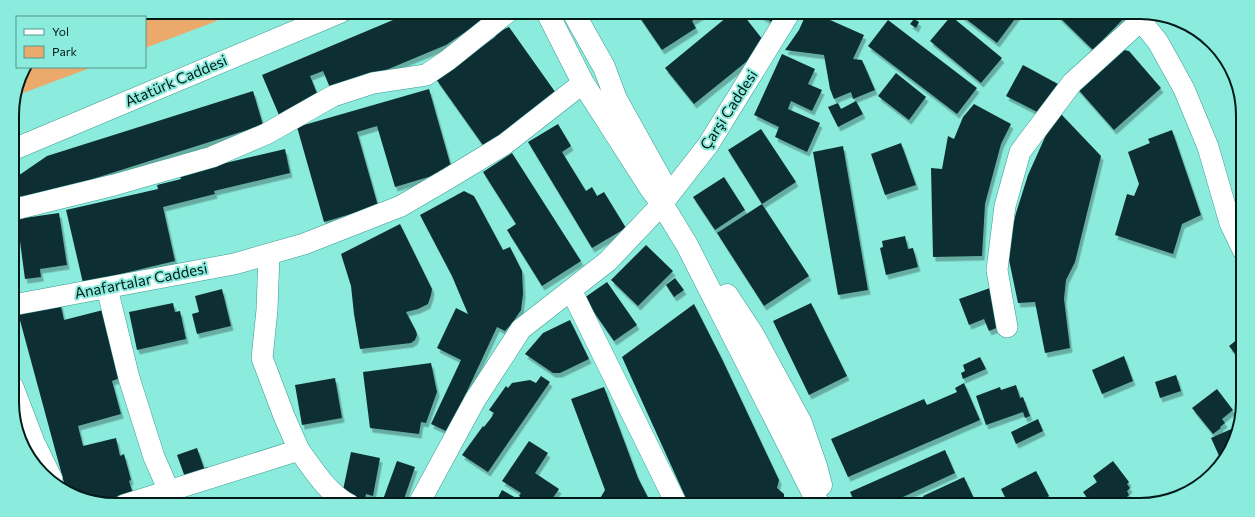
<svg xmlns="http://www.w3.org/2000/svg" width="1255" height="517" viewBox="0 0 1255 517" font-family="Commissioner,sans-serif">
  <style>
    .green { fill: #ebaa6c }
    .building { fill: #0f2f32; filter: url(#shadow) }
    .lines { fill: none; stroke-linecap: round; stroke-linejoin: round }
    .minor-casing { stroke: #399c90; stroke-width: 22 }
    .major-casing { stroke: #399c90; stroke-width: 23 }
    .minor { stroke: #fff; stroke-width: 21 }
    .major { stroke: #fff; stroke-width: 22 }
    .labels { text-anchor: middle; stroke-width: 4; stroke-linejoin: round; paint-order: stroke }
    .street-label { font-size: 15px; fill: #001b17; stroke: #8bebdc }
    .rim { fill: none; stroke: #001b17; stroke-width: 2 }
  </style>
  <defs>
    <filter id="shadow"><feDropShadow dx="2.5" dy="4.5" stdDeviation="0" flood-color="#0004"/></filter>
  </defs>
  <rect width="100%" height="100%" fill="#8bebdc"/>
  <!-- green -->
  <path class="green" d="M115,12H214L217,21L145,48V17H90Z
    M24,67H93L15,96L23,70Z"/>
  <!-- building -->
  <path class="building" d="M412,12H495L446,45L355,83L331,90L323,71L310,76L319,98L279,115L262,75Z
    M636,12H707L692,21L696,28L662,50Z
    M733,12H741L767,45L694,104L665,68Z
    M755,12H782L775,24Z
    M807,12H812L864,35L853,59L862,60L875,90L853,99L851,92L834,99L830,89L824,55L785,50L799,30Z
    M957,12H1020L997,43Z
    M1054,12H1130L1093,50Z
    M951,16L1002,58L981,83L930,41Z
    M914,19L919,22L916,28L910,24Z
    M888,20L977,88L957,114L868,46Z
    M509,27L558,96L485,148L436,79L495,37L498,32Z
    M1119,49L1129,51L1161,88L1114,130L1076,87Z
    M782,54L815,69L808,84L822,90L812,111L791,101L788,109L820,123L807,152L775,137L779,127L754,115Z
    M1023,65L1058,84L1041,114L1006,96Z
    M896,73L926,97L909,120L878,96Z
    M429,89L452,170L395,187L377,126L357,132L378,206L324,222L297,127Z
    M253,91L263,125L58,190L12,198V180L47,156Z
    M856,101L863,114L838,127L828,107L838,103L841,109Z
    M974,104L1011,124L1001,144L985,204L982,256L933,257L931,168L942,169L948,136L954,139L963,117Z
    M1061,114L1101,156L1075,262L1066,280L1064,299L1070,348L1045,353L1035,302L1018,303L1009,260L1008,246L1016,213L1028,175L1046,135Z
    M558,124L571,146L562,152L586,191L592,187L597,196L604,192L626,228L592,248L528,142Z
    M761,129L796,182L762,204L809,276L764,306L717,233L762,204L728,150Z
    M1172,130L1201,215L1182,224L1173,254L1115,235L1127,194L1134,196L1139,184L1128,152L1150,143L1148,139Z
    M901,143L916,185L885,195L871,154Z
    M843,146L868,290L838,295L813,152Z
    M285,149L290,173L214,191L215,194L163,207L175,261L83,283L66,210L158,189L157,185L181,179L179,174Z
    M512,153L581,261L542,286L507,230L516,224L483,172Z
    M1242,168V183L1235,173Z
    M724,177L745,210L715,230L693,197Z
    M464,191L474,196L503,250L510,247L522,271L523,294L521,310L513,322L505,331L497,327L448,432L431,424L461,360L437,348L456,308L468,314L452,276L420,215Z
    M59,213L67,265L40,269L41,277L25,279L17,219Z
    M400,224L432,289L431,295L428,304L418,309L406,312L416,331L417,335L415,340L411,343L360,349L354,314L351,286L341,254Z
    M905,236L908,249L913,248L918,267L886,275L880,248L883,247L882,241Z
    M646,245L673,271L638,306L611,280Z
    M675,278L684,290L674,297L666,285Z
    M607,282L637,325L614,341L584,298Z
    M990,288L1004,325L989,331L984,319L969,325L959,299Z
    M222,289L231,326L197,334L192,314L199,312L195,296Z
    M60,302L64,320L107,309L120,378L112,381L121,414L78,426L83,446L116,438L120,456L124,454L131,480L129,481L133,494L102,502L76,497L66,490L18,313Z
    M173,303L175,312L180,311L186,339L137,350L129,312Z
    M811,303L847,376L809,395L773,321Z
    M694,304L722,359L779,480L777,488L784,494V502L782,505H689L622,357Z
    M570,320L589,359L560,373H553L525,354L543,333Z
    M1243,335V364L1229,346Z
    M1124,356L1133,381L1102,394L1092,370Z
    M980,357L986,369L963,379L961,373L965,371L963,365Z
    M431,363L437,392L426,423L421,422L419,434L370,428L363,372Z
    M1176,375L1181,391L1160,398L1155,382Z
    M541,376L550,382L488,472L462,455L483,426L484,427L491,418L494,413L489,410L506,386L508,388L512,383L530,380L536,383Z
    M335,378L342,418L302,425L295,385Z
    M964,383L980,420L848,477L831,439L924,399L927,405L957,392L955,388Z
    M1016,385L1020,398L1023,397L1030,416L1025,418L1023,412L986,425L976,396L1000,387L1001,390Z
    M604,387L638,478L652,505H596L605,490L571,399Z
    M1217,389L1233,410L1222,419L1225,423L1220,427L1221,428L1213,434L1192,408Z
    M1038,419L1043,431L1016,444L1011,432Z
    M1238,426L1235,441L1221,460L1211,438Z
    M529,441L548,453L535,473L559,489L548,505H533L519,496L521,493L502,481Z
    M197,448L204,468L209,467L211,472L186,480L177,455Z
    M945,450L955,473L903,497L906,505H856L850,492Z
    M351,452L380,458L373,496L366,494L364,505L352,503L343,490Z
    M397,461L415,467L402,505H381Z
    M1113,461L1129,482L1127,484L1130,488L1127,491L1129,495L1125,499L1127,501L1122,505H1092L1083,492L1097,482L1093,476Z
    M1036,471L1049,496L1032,505H1009L1001,489Z
    M964,477L977,505H927L923,496Z
    M502,490L516,498L513,505H494Z
    M444,500L454,505H441Z"/>
  <g class="lines">
    <defs>
      <path id="minor" d="M1134,12L1158,42L1184,89L1208,147L1230,223L1243,250
        M12,150L341,12
        M12,210L114,185L212,157L266,134L333,96L373,83L426,75L448,60L508,12
        M269,254L267,310L262,358L284,416L299,450
        M107,288L129,378L154,457L169,491
        M571,290L677,505
        M13,305L234,264L304,244L401,206L449,178L505,144L583,83
        M1007,327L997,270L1005,206L1020,152L1072,83L1148,14
        M13,387L34,442L52,479
        M124,505L299,450C313,469 328,494 350,505
        M418,505L475,400L521,329L608,261L662,204L708,145L790,12"/>
      <path id="major" d="M547,12L583,83L651,189L662,204L687,245L819,505
        M573,12L604,67L616,99L669,194
        M727,295L752,333L801,423L816,466L821,485"/>
    </defs>
    <!-- minor casing -->
    <use href="#minor" class="minor-casing"/>
    <!-- major casing -->
    <use href="#major" class="major-casing"/>
    <!-- minor -->
    <use href="#minor" class="minor"/>
    <!-- major -->
    <use href="#major" class="major"/>
  </g>
  <g class="labels">
    <!-- street labels -->
    <g class="street-label">
      <text transform="translate(176 81) rotate(-23)" y="5">Atatürk Caddesi</text>
      <text transform="translate(729 110) rotate(-57)" y="5">Çarşi Caddesi</text>
      <text transform="translate(141 281) rotate(-11)" y="5">Anafartalar Caddesi</text>
    </g>
  </g>
  <!-- crop -->
  <path d="M0 0H1255V517H0ZM115 19H1140A96 96 0 0 1 1236 115V402A96 96 0 0 1 1140 498H115A96 96 0 0 1 19 402V115A96 96 0 0 1 115 19Z" fill="#8bebdc" fill-rule="evenodd"/>
  <path class="rim" d="M115 19H1140A96 96 0 0 1 1236 115V402A96 96 0 0 1 1140 498H115A96 96 0 0 1 19 402V115A96 96 0 0 1 115 19Z"/>
  <!-- legend -->
  <rect x="16" y="16" width="130" height="52" fill="#8bebdc" stroke="#53988d"/>
  <rect x="24" y="29" width="20" height="6" fill="#ffffff" stroke="#53988d"/>
  <text x="52" y="36" font-size="12" fill="#001b17">Yol</text>
  <rect x="24" y="46" width="20" height="12" fill="#ebaa6c" stroke="#53988d"/>
  <text x="52" y="56" font-size="12" fill="#001b17">Park</text>
</svg>
